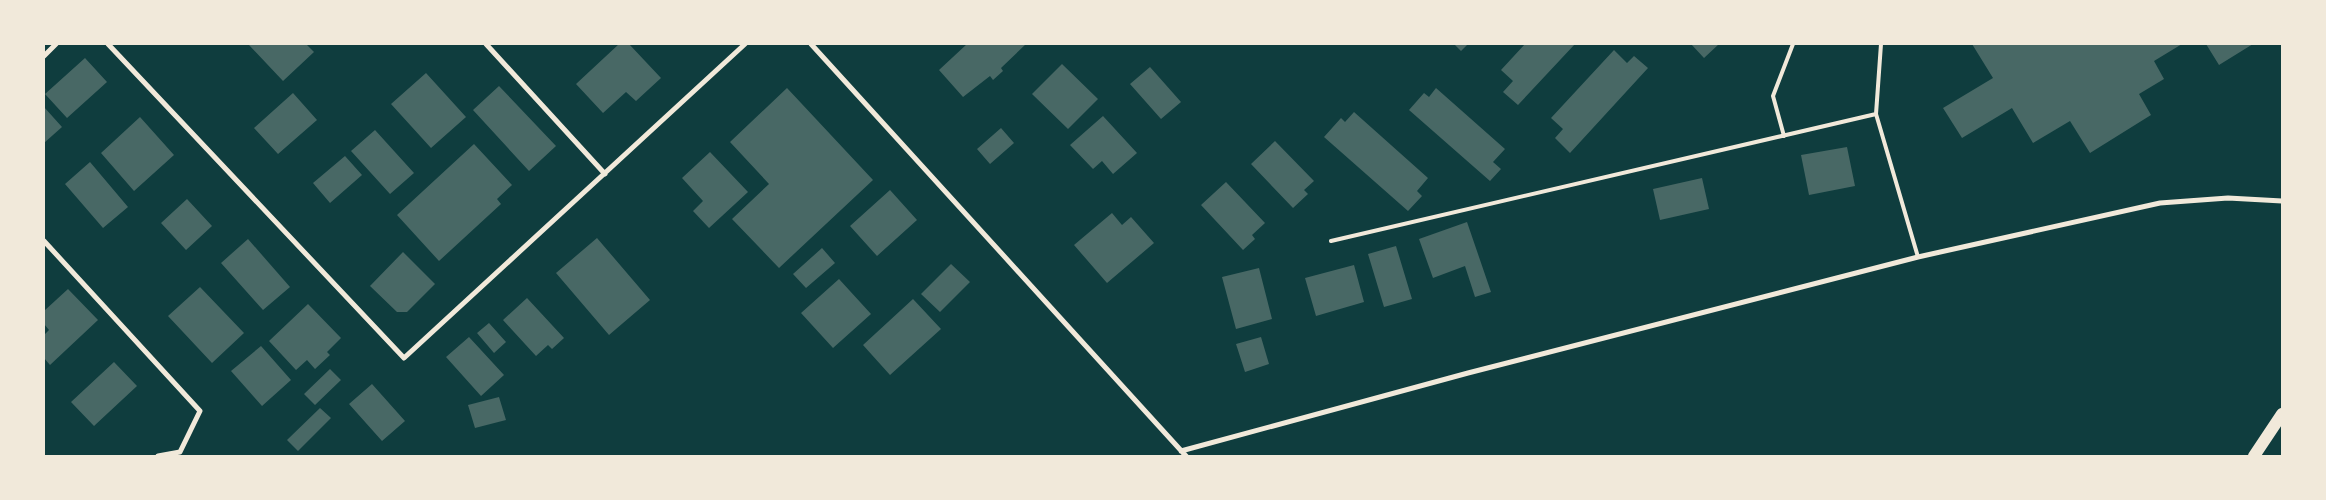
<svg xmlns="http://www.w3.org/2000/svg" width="2326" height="500" viewBox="0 0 2326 500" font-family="Quicksand,sans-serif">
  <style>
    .building { fill: #486865 }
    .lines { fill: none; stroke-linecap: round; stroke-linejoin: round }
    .service { stroke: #f1e9da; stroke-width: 4 }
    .minor { stroke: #f1e9da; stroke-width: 5 }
    .primary { stroke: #f1e9da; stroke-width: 12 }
  </style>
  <rect width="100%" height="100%" fill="#0f3d3e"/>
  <!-- building -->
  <path class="building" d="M251,44H306L314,52L283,81L249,45Z
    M619,44H629L661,78L636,101L626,92L603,113L576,84Z
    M967,44H1026L1001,68L1003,71L993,80L990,76L963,97L939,70Z
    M1454,44H1468L1461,51Z
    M1525,44H1575L1518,105L1503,92L1513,81L1501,70Z
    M1691,44H1719L1704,58Z
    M1972,44H2182L2154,61L2164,79L2139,94L2151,115L2090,153L2070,121L2033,143L2012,108L1962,138L1943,108L1993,78Z
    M2206,44H2253L2219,65Z
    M1614,50L1627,63L1634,56L1648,68L1570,153L1555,138L1563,129L1551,118Z
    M85,58L107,82L67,118L45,94Z
    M1062,64L1098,99L1068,129L1032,94Z
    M1150,67L1181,102L1161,119L1130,84Z
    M426,73L466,117L431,148L391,104Z
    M499,86L556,146L529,171L473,110Z
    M787,88L873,180L779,268L732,219L769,184L730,142Z
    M1436,88L1505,149L1493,162L1501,169L1490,181L1409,110L1424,93L1429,97Z
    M293,93L317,120L278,154L254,128Z
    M44,107L62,127L44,143Z
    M1354,112L1428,178L1417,191L1422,196L1408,211L1324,137L1341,118L1345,122Z
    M1103,116L1137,153L1113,174L1102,161L1093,169L1070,145Z
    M140,117L174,155L134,191L101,153Z
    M1001,128L1014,143L990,164L977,149Z
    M375,130L414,173L390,194L351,151Z
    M1275,141L1314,181L1304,190L1308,194L1293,208L1251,164Z
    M474,144L512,185L497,199L501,204L439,261L397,215Z
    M1847,147L1855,186L1809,195L1801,155Z
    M710,152L748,192L709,228L693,211L703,201L682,178Z
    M345,156L362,175L330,203L313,183Z
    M90,162L128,207L103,228L65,184Z
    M1702,178L1709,209L1660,220L1653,189Z
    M1226,182L1265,223L1252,235L1255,239L1243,250L1201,205Z
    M890,190L917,220L877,256L850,226Z
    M187,199L212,226L186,250L161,223Z
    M1112,213L1122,225L1131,217L1154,243L1107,283L1074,245Z
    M1467,222L1491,292L1475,297L1465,266L1433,278L1419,239Z
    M597,238L650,300L609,335L556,273Z
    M248,239L290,287L263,310L221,263Z
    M1396,246L1412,299L1384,307L1368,254Z
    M822,248L835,263L806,288L793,274Z
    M403,252L435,284L407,312H397L370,286Z
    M951,264L970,282L940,312L921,294Z
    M1354,265L1364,302L1316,316L1305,278Z
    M1259,268L1272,319L1236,329L1222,277Z
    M839,279L871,314L833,348L801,313Z
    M200,287L244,333L212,363L168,316Z
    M68,289L98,320L50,365L44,358V335L49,330L44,324V311Z
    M527,298L564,338L552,349L548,345L536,356L503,320Z
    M913,299L941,329L890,375L863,345Z
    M308,304L341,338L327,352L330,355L315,369L307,360L296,370L269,341Z
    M489,323L506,342L494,353L477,333Z
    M469,337L504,375L481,396L446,357Z
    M1261,337L1269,364L1245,372L1236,344Z
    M261,346L291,380L262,406L231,371Z
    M114,362L137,386L94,426L71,402Z
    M330,369L341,380L315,405L304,394Z
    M372,384L405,421L382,441L349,404Z
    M499,397L506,420L475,428L468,405Z
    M320,408L331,418L298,451L287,440Z"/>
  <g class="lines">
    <!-- service -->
    <path class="service" d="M1881,44L1876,114L1918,257
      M1784,136L1773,96L1793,44
      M1331,241L1876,114"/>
    <!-- minor -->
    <path class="minor" d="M108,44L404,358L745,44
      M486,44L605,174
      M811,44L1186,456
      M44,56L56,44
      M44,241L200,411L180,452L158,456
      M1181,451L1468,373L1918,257L2160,203L2228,198L2282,201"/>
    <!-- primary -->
    <path class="primary" d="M2254,456L2282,414"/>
  </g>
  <!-- border -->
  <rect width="2326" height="500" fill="none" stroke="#f1e9da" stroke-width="90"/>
</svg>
